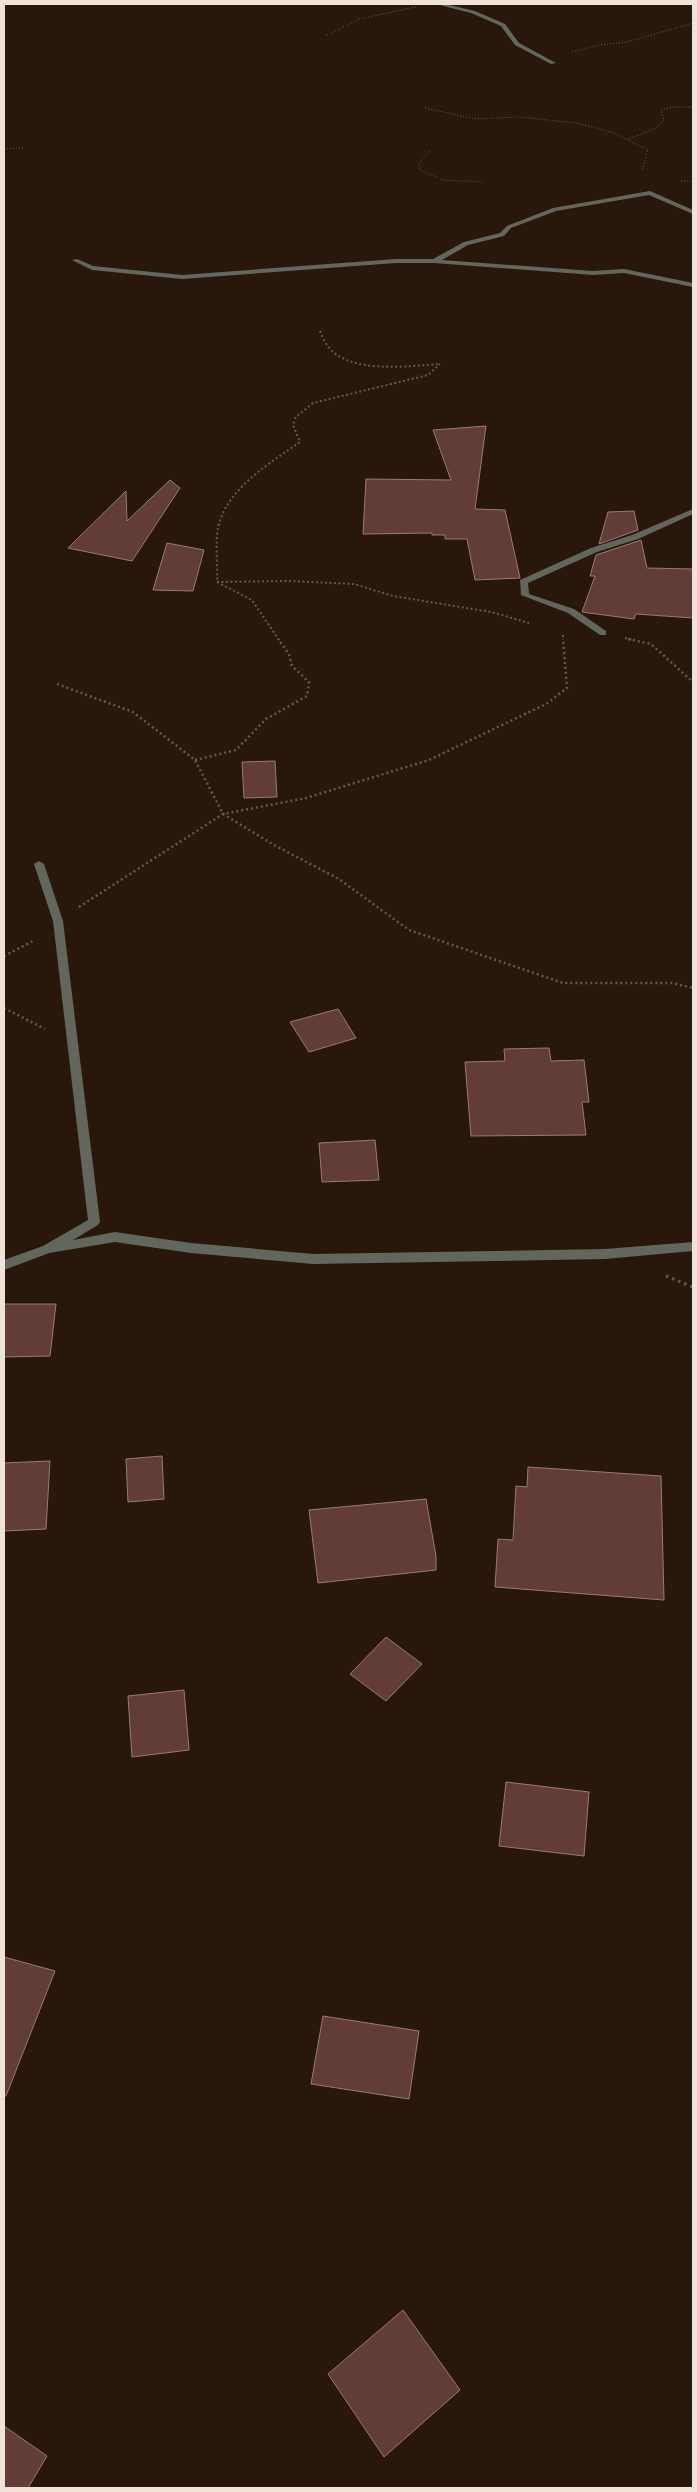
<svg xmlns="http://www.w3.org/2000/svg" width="697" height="2492" viewBox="0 0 697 2492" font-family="'Fira Sans Condensed',sans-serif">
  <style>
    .building { fill: #623d38; stroke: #987b76 }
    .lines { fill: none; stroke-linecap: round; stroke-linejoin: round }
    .path-far3 { stroke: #68584d; stroke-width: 1; stroke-dasharray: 1 2; stroke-linecap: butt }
    .path-far2 { stroke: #68584d; stroke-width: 2; stroke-dasharray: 2 2.5; stroke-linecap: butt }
    .path-far1 { stroke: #68584d; stroke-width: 2.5; stroke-dasharray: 2 3; stroke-linecap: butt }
    .path { stroke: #68584d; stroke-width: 3; stroke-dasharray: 2.5 4; stroke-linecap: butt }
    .minor { fill: #62675d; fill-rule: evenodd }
  </style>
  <rect width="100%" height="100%" fill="#29170b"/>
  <!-- building -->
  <path class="building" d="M486,426L475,509L505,510L520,578L475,580L467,539H445V535H432V533L363,534L366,479L451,480L433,430Z
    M170,480L180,488L132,561L68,548L126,491L127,521Z
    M634,511L638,530L599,544L608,512Z
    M641,540L647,568L693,569V618L636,614L634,619L582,612L595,576H590L596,555Z
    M167,543L204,550L193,591L153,590Z
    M275,761L277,797L244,798L242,762Z
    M338,1009L356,1038L309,1052L290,1022Z
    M549,1048L551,1061L584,1060L589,1102H582L586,1135L471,1136L465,1062L505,1061L504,1049Z
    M375,1140L379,1180L322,1182L319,1143Z
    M4,1304H56L50,1356L4,1357Z
    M162,1456L164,1499L128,1502L126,1459Z
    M50,1461L46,1529L4,1531V1463Z
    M528,1467L661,1476L664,1600L495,1587L498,1539L513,1540L516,1486L527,1487Z
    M426,1499L436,1556V1570L318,1583L309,1510Z
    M386,1637L422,1664L386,1701L350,1674Z
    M184,1690L189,1750L132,1757L128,1696Z
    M506,1782L589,1792L584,1856L499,1846Z
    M4,1957L55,1971L6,2096H4Z
    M323,2016L419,2031L409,2099L311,2084Z
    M403,2310L460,2390L384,2457L328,2374Z
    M4,2426L47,2456L28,2488H4Z"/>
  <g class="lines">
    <!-- path-far3 -->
    <path class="path-far3" d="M327,35L359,19L416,7
      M572,52L599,45L627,42L693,23
      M425,108L475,119L520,117L577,123L614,133L648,150L642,171
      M629,139L656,128L664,120L661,110L674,107H693
      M4,149L23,148
      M430,151L419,163L420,170L443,180L484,182
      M681,181H693"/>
    <!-- path-far2 -->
    <path class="path-far2" d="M320,331C322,336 324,341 327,345C348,375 408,366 439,364
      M217,582L289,581L354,584L393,596L491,612L529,623
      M563,635V640
      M625,638L633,640
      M279,640L252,600L217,582C218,564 215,545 218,528C226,489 270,463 300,442L293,425L296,417L313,403L428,375L440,364"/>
    <!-- path-far1 -->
    <path class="path-far1" d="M628,639L651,644L693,682
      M57,684L133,712L195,760L223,814L274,845L339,879L409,930L563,983H672L693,988
      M195,760L236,750L266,719L307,696L309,682L292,666L289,654L278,639
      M79,907L223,814L306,798L429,760L546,704L567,688L563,639
      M4,956L35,940
      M4,1008L45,1029"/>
    <!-- path -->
    <path class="path" d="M666,1276L693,1287"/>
    <!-- minor -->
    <path class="minor" d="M436,4H445L475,11L505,24L519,43L556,63L551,64L515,45L501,26L471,13Z
      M650,191L693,210V214L649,195L556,211L511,228L504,236L468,245L442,260L593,271L624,269L693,283V287L624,273L593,275L434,263H396L182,279L92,270L72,260L77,259L93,266L182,275L396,259H433L464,242L500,233L507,226L553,208Z
      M693,509V514L638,539L597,552L528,583L529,594L574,609L606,631V635H600L568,613L521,595L520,580L591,548L632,535Z
      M39,861L44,864L63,921L100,1222L98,1225L73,1240L115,1232L191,1243L313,1254L605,1249L693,1242V1251L605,1259L313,1264L191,1253L115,1242L49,1253L4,1270V1260L43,1246L88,1220L53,921L34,864Z"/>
  </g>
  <!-- border -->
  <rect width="697" height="2492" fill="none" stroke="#efe2d9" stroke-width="10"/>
</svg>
